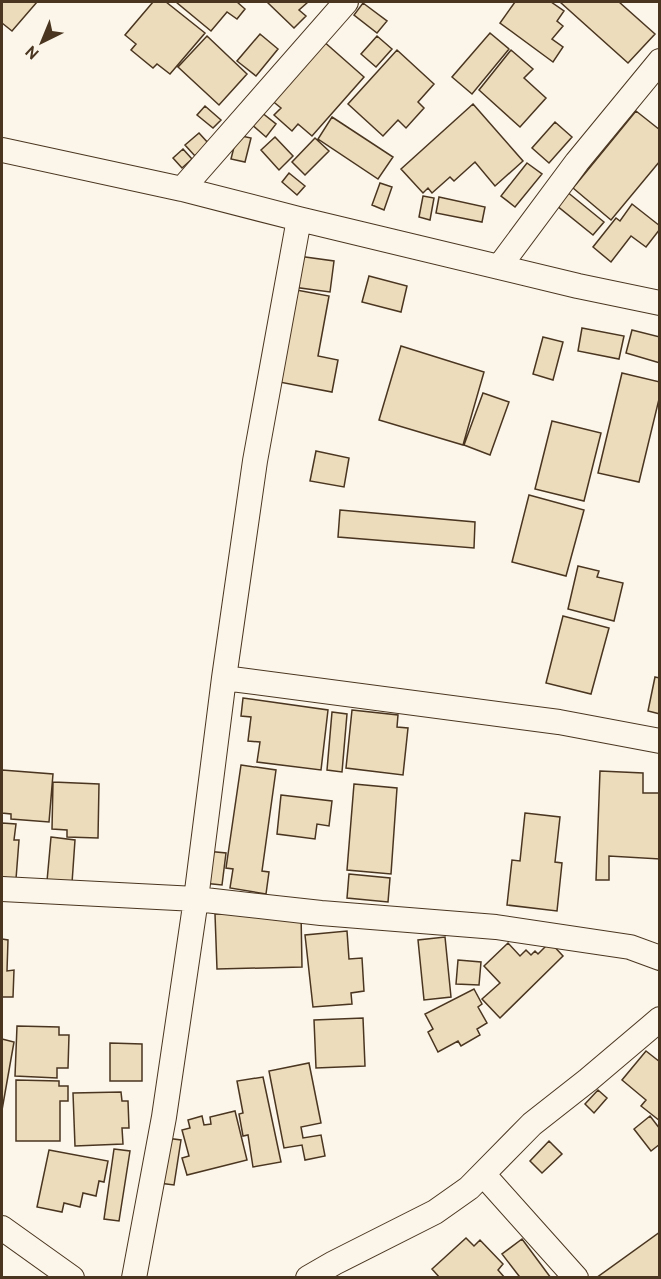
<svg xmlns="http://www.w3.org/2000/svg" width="661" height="1279" viewBox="0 0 661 1279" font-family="Overpass,sans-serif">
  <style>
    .building { fill: #ecdcbc; stroke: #4a3520; stroke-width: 1.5 }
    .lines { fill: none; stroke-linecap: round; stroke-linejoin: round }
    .minor-casing { stroke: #4a3520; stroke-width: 26 }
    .minor { stroke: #fbf6e9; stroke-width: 24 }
  </style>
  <rect width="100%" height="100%" fill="#fbf6e9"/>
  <!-- building -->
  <path class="building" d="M2,2H37L12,31L2,23Z
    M153,2H166L205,33L170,74L157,64L153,68L131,50L136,44L125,35Z
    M176,2H237L245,9L237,19L227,12L211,31Z
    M267,2H308L299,10L306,16L294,28Z
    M515,2H551L564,11L557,21L563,26L552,39L563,47L553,62L500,23Z
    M560,2H619L655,34L628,63Z
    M363,3L387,21L377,33L354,15Z
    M490,33L509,49L472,94L452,77Z
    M260,34L278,49L256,76L237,61Z
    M207,36L247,74L219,105L178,67Z
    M377,36L392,49L376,67L361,54Z
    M322,40L364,77L312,136L298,124L292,131L274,115L281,108L270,99Z
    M397,50L434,84L418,102L424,108L406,128L398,120L383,136L348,104Z
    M511,50L533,69L524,78L546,98L520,127L479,90Z
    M473,104L523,161L495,186L475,162L454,181L450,177L432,193L428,188L423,193L401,169Z
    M205,106L221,120L213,128L197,115Z
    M636,111L660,130V161L611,220L573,188Z
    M261,112L276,124L266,137L251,124Z
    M332,117L393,157L378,179L318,139Z
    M555,122L572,137L549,163L532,148Z
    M199,133L209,144L195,156L185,145Z
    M237,135L251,138L245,162L231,159Z
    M275,137L293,156L279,170L261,150Z
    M315,138L329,151L305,175L292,162Z
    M183,149L192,159L182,168L173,158Z
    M527,163L542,174L515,207L501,196Z
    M289,173L305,186L297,195L282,182Z
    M380,183L392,187L384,210L372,205Z
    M566,191L604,222L593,235L556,205Z
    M423,196L434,198L430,220L419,217Z
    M439,197L485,207L482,222L436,213Z
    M632,204L660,226V229L646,247L631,236L611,262L593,247L616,218L620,221Z
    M298,256L334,261L330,292L293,287Z
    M369,276L407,286L401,312L362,302Z
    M291,289L329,296L318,356L338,360L332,392L274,381Z
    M582,328L624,336L619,359L578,351Z
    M632,330L660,337V363L626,353Z
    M543,337L563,342L553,380L533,374Z
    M401,346L484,372L463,445L379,420Z
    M622,373L660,382V395L639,482L598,473Z
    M483,393L509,402L490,455L464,445Z
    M552,421L601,433L584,501L535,489Z
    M316,451L349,458L344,487L310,481Z
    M529,495L584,510L566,576L512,562Z
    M340,510L475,522L474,548L338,537Z
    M578,566L599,571L597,577L623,583L614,621L568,609Z
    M563,616L609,628L591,694L546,683Z
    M655,677L660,678V714L648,711Z
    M243,698L328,710L321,770L257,762L260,742L248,741L251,717L241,716Z
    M352,710L398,715L397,727L408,728L403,775L346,768Z
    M332,712L347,714L342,772L327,770Z
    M241,765L276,770L262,871L269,872L266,894L230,888L233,869L226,868Z
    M2,770L53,774L49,822L11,819V814L2,813Z
    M600,771L643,773V793H660V859L609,856V880H596Z
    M53,782L99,784L98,838L67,837V830L52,829Z
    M354,784L397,788L391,874L347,870Z
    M281,795L332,801L329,826L317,824L315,839L277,834Z
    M525,813L560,817L555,862L562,863L557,911L507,905L512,860L520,861Z
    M2,823L16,824L14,840H19L16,879L2,877Z
    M51,837L75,840L72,883L47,881Z
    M206,851L226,853L222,885L203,883Z
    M349,874L390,878L388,902L347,898Z
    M301,913L302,967L217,969L215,914Z
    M347,931L349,959L362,958L364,991L351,993L352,1004L313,1007L305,935Z
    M445,937L451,997L424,1000L418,940Z
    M2,939L8,940L7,971L14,970L13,997H2Z
    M550,942L563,956L500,1018L482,999L500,983L484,966L508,943L520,956L526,950L531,955L535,951L538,954Z
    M458,960L481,962L479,985L456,984Z
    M474,989L482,1004L478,1007L487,1023L477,1029L480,1035L461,1046L458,1041L438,1052L428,1032L433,1029L425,1014Z
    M363,1018L365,1066L316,1068L314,1020Z
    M17,1026L59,1027V1035H69L68,1068H57V1078L15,1076Z
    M2,1039L14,1042L2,1110Z
    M110,1043L142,1044V1081H110Z
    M646,1051L660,1062V1121L641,1106L646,1100L622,1080Z
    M309,1063L321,1123L301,1127L303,1138L321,1135L325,1156L305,1160L302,1145L284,1148L269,1071Z
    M263,1077L281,1162L253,1167L248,1135L243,1136L239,1114L243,1113L237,1081Z
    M16,1080L59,1081V1086H68V1101H60V1141H16Z
    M598,1090L607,1098L594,1113L585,1104Z
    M121,1092L122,1101H128L129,1128H122L123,1144L75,1146L73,1093Z
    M235,1111L247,1160L187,1175L182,1158L189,1156L182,1130L190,1128L188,1120L202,1116L204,1125L211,1124L210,1117Z
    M650,1116L660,1129V1144L651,1151L634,1129Z
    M166,1138L181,1140L174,1185L159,1183Z
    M549,1141L562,1154L542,1173L530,1161Z
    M114,1149L130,1151L119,1221L104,1219Z
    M49,1150L108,1161L104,1182L99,1181L96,1196L83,1193L80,1207L64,1203L62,1212L37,1207Z
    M660,1232V1278H596Z
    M466,1238L474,1246L480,1240L503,1264L498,1270L505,1278H440L432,1269Z
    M522,1239L545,1270L551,1278H517L519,1276L502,1254Z"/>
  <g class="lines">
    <defs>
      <path id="minor" d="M2,150L182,189L299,219L578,286L660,303
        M182,189L346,2
        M499,267L577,162L660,61
        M224,678L559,722L660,741
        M2,889L196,899L321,913L496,927L630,947L660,958
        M483,1174L576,1278
        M2,1228L72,1278
        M134,1278L164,1117L196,899L224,678L255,461L299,219
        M308,1278L334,1263L435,1212L469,1188L532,1124L588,1080L660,1019"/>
    </defs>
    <!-- minor casing -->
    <use href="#minor" class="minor-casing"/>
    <!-- minor -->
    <use href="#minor" class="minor"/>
  </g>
  <!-- border -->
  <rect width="661" height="1279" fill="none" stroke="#4a3520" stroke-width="6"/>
  <!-- north arrow -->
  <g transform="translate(42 42) rotate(223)" stroke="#fbf6e9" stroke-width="4.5" paint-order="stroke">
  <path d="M0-4.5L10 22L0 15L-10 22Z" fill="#4a3520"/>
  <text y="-9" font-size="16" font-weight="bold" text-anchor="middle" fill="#4a3520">N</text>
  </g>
</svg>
